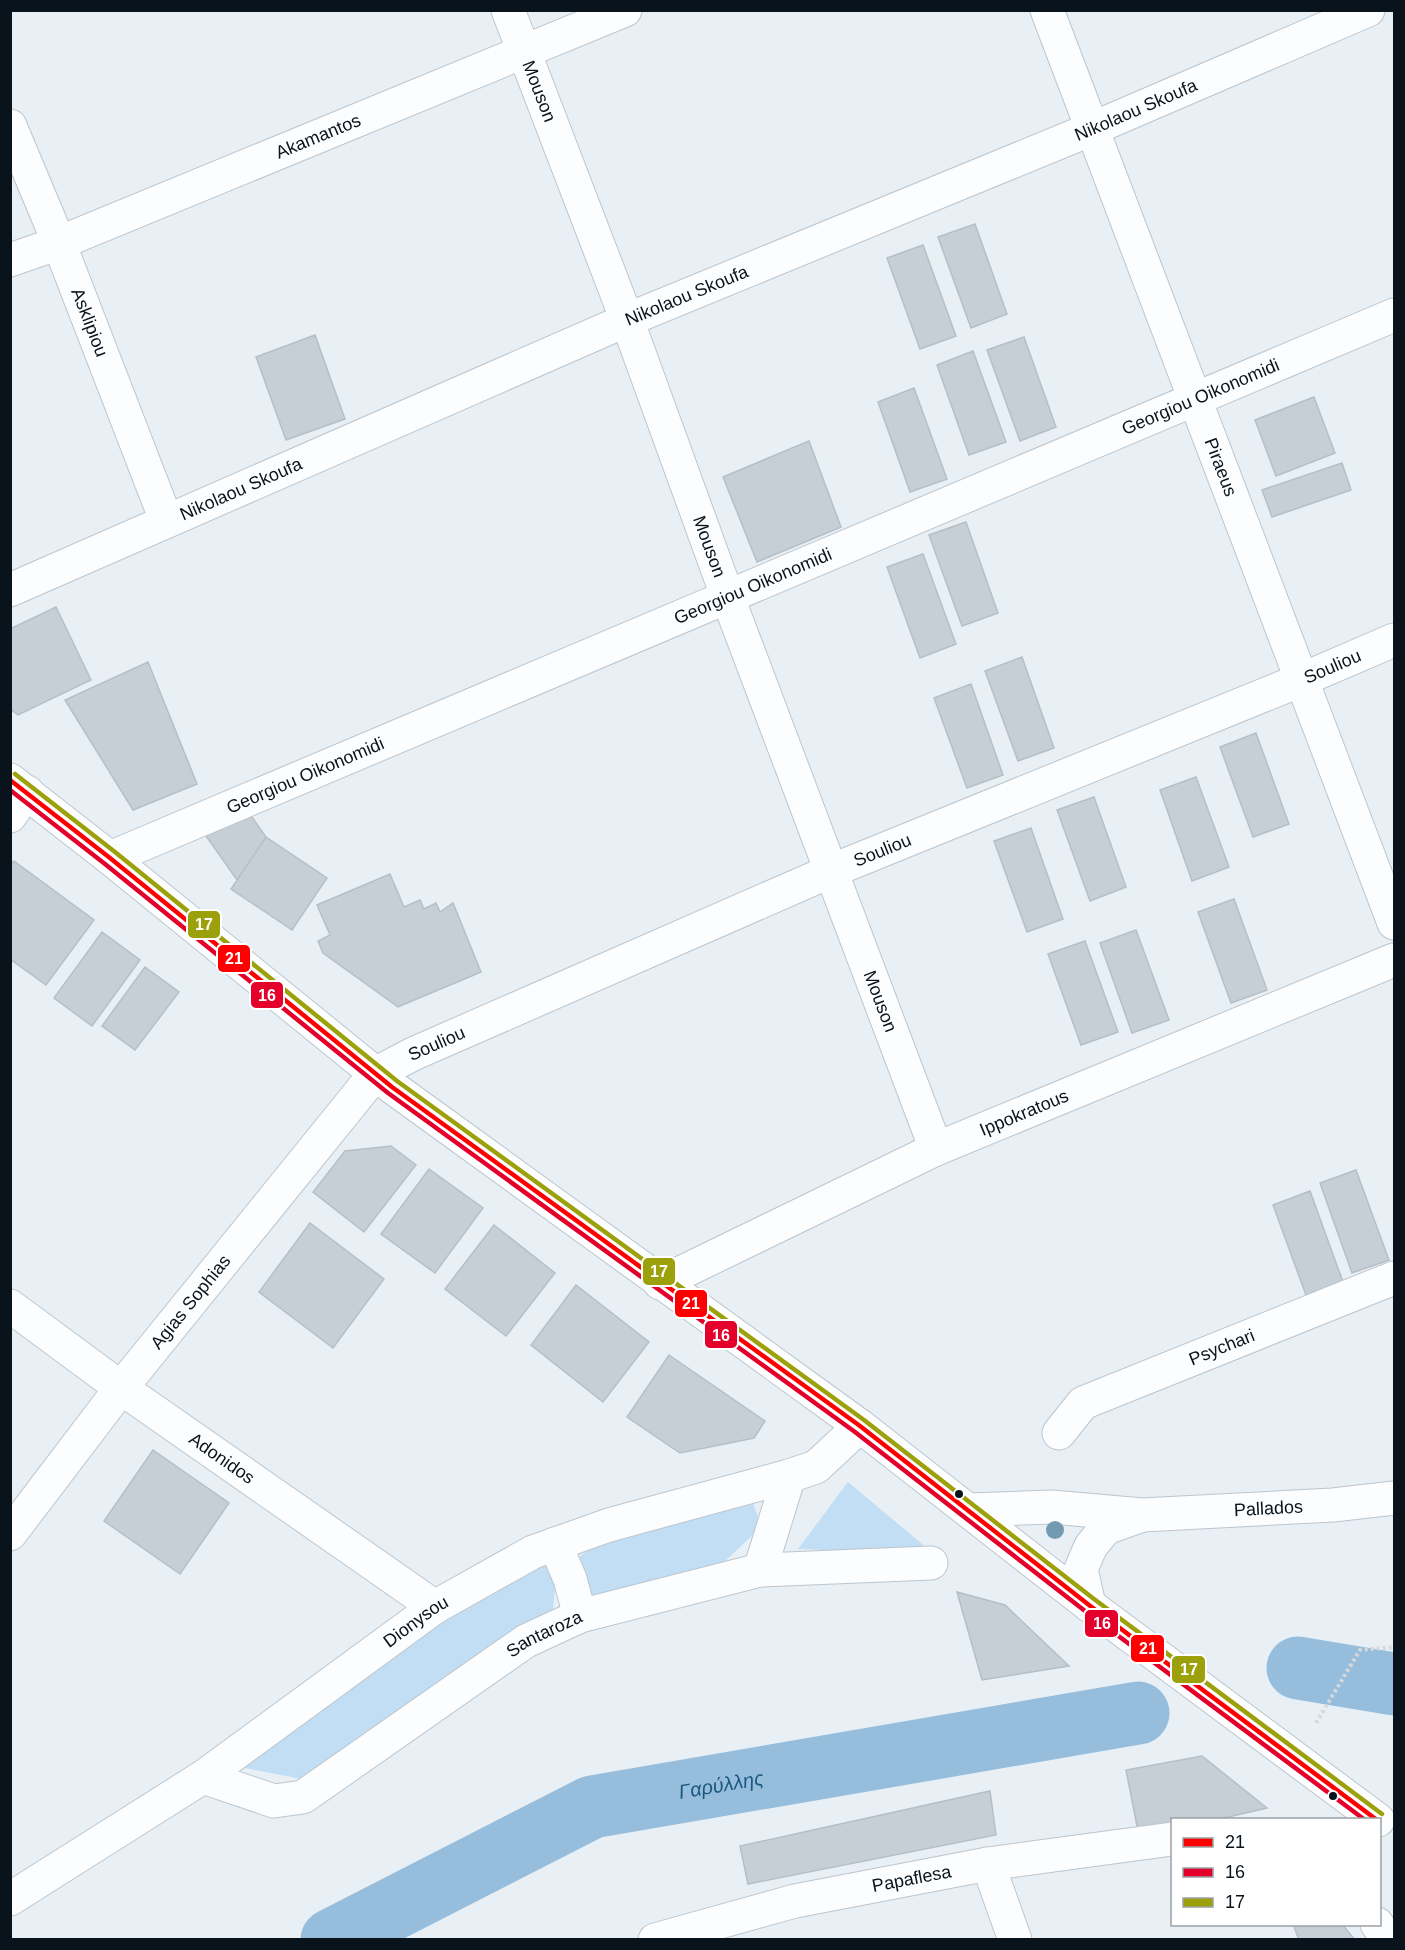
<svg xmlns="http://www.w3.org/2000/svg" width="1405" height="1950" viewBox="0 0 1405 1950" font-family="Helvetica,sans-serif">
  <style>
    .green { fill: #c2def4 }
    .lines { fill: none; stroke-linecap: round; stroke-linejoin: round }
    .river { stroke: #96bedc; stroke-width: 63 }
    .building { fill: #c6cfd6; stroke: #b6bfc6; stroke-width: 1.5 }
    .street-casing { stroke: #bdc6cd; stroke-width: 35 }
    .secondary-casing { stroke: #bdc6cd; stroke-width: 35 }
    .path { stroke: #d6d9db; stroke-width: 4; stroke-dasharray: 3 3; stroke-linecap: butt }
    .street { stroke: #fcfdfe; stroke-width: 33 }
    .secondary { stroke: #fcfdfe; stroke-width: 33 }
    .bus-1-casing { stroke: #fff; stroke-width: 9 }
    .bus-2-casing { stroke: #fff; stroke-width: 9 }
    .bus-3-casing { stroke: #fff; stroke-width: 9 }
    .bus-1 { stroke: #f00; stroke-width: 4.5 }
    .bus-2 { stroke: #e4002b; stroke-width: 4.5 }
    .bus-3 { stroke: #9ca10b; stroke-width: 4.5 }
    .tree { fill: #749ab2 }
    .bus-dot { fill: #08131c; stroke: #fff; stroke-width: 2 }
    .labels { text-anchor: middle; stroke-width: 5; stroke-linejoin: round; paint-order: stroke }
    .street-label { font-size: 18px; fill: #08131c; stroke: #fff }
    .water-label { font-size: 20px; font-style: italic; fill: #1b5881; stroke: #fff }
    .line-badge { stroke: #fff; stroke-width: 2 }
    .badge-label { font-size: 16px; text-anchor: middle; font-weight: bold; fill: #fff }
  </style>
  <rect width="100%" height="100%" fill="#e8eff5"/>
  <!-- green -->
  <path class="green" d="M848,1482L934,1554L798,1549Z
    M751,1496L761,1527L721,1565L631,1591L592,1595L581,1577L580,1556L610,1535Z
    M532,1563L549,1567L555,1587L553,1610L526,1622L307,1780L245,1768L252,1751L437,1617Z"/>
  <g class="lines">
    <!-- river -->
    <g class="river">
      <path d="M1298,1668L1394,1684"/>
      <path id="s1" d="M332,1940L592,1807L1138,1713"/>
    </g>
  </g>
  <!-- building -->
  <path class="building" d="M975,224L1007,314L971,328L938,237Z
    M923,245L956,336L920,349L887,258Z
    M315,335L345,419L286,440L256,357Z
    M1024,337L1056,427L1020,441L987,350Z
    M973,351L1006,442L969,455L937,365Z
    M914,388L947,479L910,492L878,402Z
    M1314,397L1335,453L1276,476L1255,420Z
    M809,441L841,527L757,562L723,477Z
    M1342,463L1351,490L1272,517L1262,490Z
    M966,522L998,613L962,626L929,535Z
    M923,554L956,644L920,658L887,567Z
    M56,607L91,680L18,715L10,709V629Z
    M1022,657L1054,748L1018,761L985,671Z
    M148,662L197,784L133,810L65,700Z
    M971,684L1003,775L967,788L934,698Z
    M1256,733L1289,824L1253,837L1220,747Z
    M1196,777L1229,867L1192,881L1160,790Z
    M1094,797L1126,887L1090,901L1057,810Z
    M247,810L266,837L237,880L204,833Z
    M1031,828L1063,919L1027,932L994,841Z
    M266,837L327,878L292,930L231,889Z
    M14,861L94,920L46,985L10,959V866Z
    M390,874L404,907L420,900L424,909L436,903L440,912L453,903L481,972L398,1007L323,953L318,941L330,935L317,905Z
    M1234,899L1267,990L1231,1003L1198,912Z
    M1136,930L1169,1020L1132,1033L1100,943Z
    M102,932L140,960L92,1026L54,998Z
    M1085,941L1118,1032L1081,1045L1048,954Z
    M145,967L179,992L135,1050L102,1026Z
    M391,1146L416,1165L364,1232L313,1192L345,1151Z
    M429,1169L483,1208L435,1273L381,1234Z
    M1356,1170L1389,1260L1352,1273L1320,1183Z
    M1310,1191L1343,1282L1306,1295L1273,1205Z
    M310,1223L384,1279L333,1348L259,1292Z
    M494,1225L555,1273L506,1336L445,1289Z
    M576,1285L649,1342L603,1402L531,1345Z
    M669,1355L765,1421L754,1438L680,1453L627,1417Z
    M153,1450L229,1503L180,1574L104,1521Z
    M957,1592L1005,1605L1069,1666L982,1680Z
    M1202,1756L1267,1808L1215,1820H1172V1829L1139,1836L1126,1770Z
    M990,1791L996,1835L748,1884L740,1846Z
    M1293,1924H1342L1355,1940H1299Z"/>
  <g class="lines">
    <defs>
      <g id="street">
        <path id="s2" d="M508,10L627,320L728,598L936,1149"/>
        <path id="s3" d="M1047,10L1394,923"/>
        <path id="s4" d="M10,126L59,243L166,520"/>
        <path id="s5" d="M10,260L59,243L625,10"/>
        <path id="s6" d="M10,590L627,320L1094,128L1368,10"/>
        <path d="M10,816L27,792"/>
        <path id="s7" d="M110,858L1394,315"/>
        <path id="s8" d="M660,1283L936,1149L1394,960"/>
        <path id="s9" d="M10,1306L121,1388L435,1607"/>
        <path id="s10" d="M1059,1433L1083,1403L1394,1278"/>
        <path id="s11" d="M969,1510L1052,1507L1142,1515L1333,1505L1394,1498"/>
        <path d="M555,1544L570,1579L580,1616"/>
        <path d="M760,1570L789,1476"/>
        <path d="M1089,1605L1081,1569L1091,1546L1106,1528L1140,1516"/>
        <path id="s12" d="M203,1777L274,1801L303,1797L526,1641L580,1616L760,1570L931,1563"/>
        <path d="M988,1864L1015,1940"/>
        <path id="s13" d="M10,1899L203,1777L435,1607L533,1552L609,1525L789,1476L816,1467L860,1426"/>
        <path d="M1377,1924L1388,1940"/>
        <path id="s14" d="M655,1940L795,1901L988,1864L1172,1839"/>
      </g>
      <g id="secondary">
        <path d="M10,780L110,858L392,1087L860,1426L1089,1605L1378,1820"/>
        <path id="s15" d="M10,1534L121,1388L375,1074L413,1054L831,871L1301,680L1394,640"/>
      </g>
    </defs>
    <!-- street casing -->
    <use href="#street" class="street-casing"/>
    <!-- secondary casing -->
    <use href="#secondary" class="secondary-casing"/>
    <!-- path -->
    <path class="path" d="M1316,1723L1360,1650L1394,1647"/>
    <!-- street -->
    <use href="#street" class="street"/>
    <!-- secondary -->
    <use href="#secondary" class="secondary"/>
    <defs>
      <path id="bus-1" d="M10,780L110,858L392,1087L860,1426L1089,1605L1377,1820"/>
      <path id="bus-2" d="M10,790L105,864L388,1093L855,1432L1085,1611L1365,1820"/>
      <path id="bus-3" d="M15,774L115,852L397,1081L864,1420L1094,1599L1382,1814"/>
    </defs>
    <!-- bus-1 casing -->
    <use href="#bus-1" class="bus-1-casing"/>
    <!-- bus-2 casing -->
    <use href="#bus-2" class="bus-2-casing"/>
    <!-- bus-3 casing -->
    <use href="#bus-3" class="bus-3-casing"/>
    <!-- bus-1 -->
    <use href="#bus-1" class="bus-1"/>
    <!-- bus-2 -->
    <use href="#bus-2" class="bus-2"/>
    <!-- bus-3 -->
    <use href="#bus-3" class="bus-3"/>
  </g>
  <!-- trees -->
  <circle class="tree" cx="1055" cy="1530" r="9"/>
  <!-- markers -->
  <g class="bus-dot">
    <circle cx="959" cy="1494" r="5"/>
    <circle cx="1333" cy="1796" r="5"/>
  </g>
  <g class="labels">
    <!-- street labels -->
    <g class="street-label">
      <text dy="6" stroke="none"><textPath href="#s2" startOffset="87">Mouson</textPath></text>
      <text dy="6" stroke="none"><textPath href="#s6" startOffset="1224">Nikolaou Skoufa</textPath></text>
      <text dy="6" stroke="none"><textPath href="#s5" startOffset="332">Akamantos</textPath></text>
      <text dy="6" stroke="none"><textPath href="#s6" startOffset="738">Nikolaou Skoufa</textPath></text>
      <text dy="6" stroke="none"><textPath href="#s4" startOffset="212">Asklipiou</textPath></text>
      <text dy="6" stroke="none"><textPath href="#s7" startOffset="1184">Georgiou Oikonomidi</textPath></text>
      <text dy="6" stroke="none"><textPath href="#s3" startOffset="489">Piraeus</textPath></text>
      <text dy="6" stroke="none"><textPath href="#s6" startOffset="252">Nikolaou Skoufa</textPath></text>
      <text dy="6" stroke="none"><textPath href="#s2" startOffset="573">Mouson</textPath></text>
      <text dy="6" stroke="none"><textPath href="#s7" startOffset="698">Georgiou Oikonomidi</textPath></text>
      <text dy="6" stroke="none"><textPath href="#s15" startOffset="1628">Souliou</textPath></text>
      <text dy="6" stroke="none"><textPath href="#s7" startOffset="212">Georgiou Oikonomidi</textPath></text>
      <text dy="6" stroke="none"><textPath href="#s15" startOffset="1142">Souliou</textPath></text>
      <text dy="6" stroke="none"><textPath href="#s2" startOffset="1059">Mouson</textPath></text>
      <text dy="6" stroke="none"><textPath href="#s15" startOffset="656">Souliou</textPath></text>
      <text dy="6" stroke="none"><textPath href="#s8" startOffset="402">Ippokratous</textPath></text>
      <text dy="6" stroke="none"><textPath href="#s15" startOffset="294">Agias Sophias</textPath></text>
      <text dy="6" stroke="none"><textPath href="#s10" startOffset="188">Psychari</textPath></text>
      <text dy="6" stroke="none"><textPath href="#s9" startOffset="261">Adonidos</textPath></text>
      <text dy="6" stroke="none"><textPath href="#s11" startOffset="300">Pallados</textPath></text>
      <text dy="6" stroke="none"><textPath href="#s13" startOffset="492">Dionysou</textPath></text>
      <text dy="6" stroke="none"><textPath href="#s12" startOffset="396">Santaroza</textPath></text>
      <text dy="6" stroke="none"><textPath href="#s14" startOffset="264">Papaflesa</textPath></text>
    </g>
    <!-- water labels -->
    <g class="water-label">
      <text dy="7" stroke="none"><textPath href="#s1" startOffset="423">Γαρύλλης</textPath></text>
    </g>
  </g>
  <g class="line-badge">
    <rect x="187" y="910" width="34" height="29" rx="6" fill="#9ca10b"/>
    <rect x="217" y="944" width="34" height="29" rx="6" fill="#f00"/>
    <rect x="250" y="981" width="34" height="28" rx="6" fill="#e4002b"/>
    <rect x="642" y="1257" width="34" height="29" rx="6" fill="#9ca10b"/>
    <rect x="674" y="1289" width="34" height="29" rx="6" fill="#f00"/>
    <rect x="704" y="1320" width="34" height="29" rx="6" fill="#e4002b"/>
    <rect x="1084" y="1609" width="35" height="29" rx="6" fill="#e4002b"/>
    <rect x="1130" y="1634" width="35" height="29" rx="6" fill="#f00"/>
    <rect x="1171" y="1655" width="35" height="29" rx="6" fill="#9ca10b"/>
  </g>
  <g class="badge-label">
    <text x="204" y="930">17</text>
    <text x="234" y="964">21</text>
    <text x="267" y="1001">16</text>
    <text x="659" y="1277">17</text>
    <text x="691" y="1309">21</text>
    <text x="721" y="1341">16</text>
    <text x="1102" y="1629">16</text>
    <text x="1148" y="1654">21</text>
    <text x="1189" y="1675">17</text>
  </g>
  <!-- border -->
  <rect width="1405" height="1950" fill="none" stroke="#08131c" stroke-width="24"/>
  <!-- legend -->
  <rect x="1171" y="1818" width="210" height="108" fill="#ffffff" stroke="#9ca1a4" stroke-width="1.5"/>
  <rect x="1183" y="1838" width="30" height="9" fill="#ff0000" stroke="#9ca1a4" stroke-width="1.5"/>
  <text x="1225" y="1848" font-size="18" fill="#08131c">21</text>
  <rect x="1183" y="1868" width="30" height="9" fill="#e4002b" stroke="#9ca1a4" stroke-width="1.5"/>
  <text x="1225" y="1878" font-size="18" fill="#08131c">16</text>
  <rect x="1183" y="1898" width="30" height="9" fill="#9ca10b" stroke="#9ca1a4" stroke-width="1.5"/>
  <text x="1225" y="1908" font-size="18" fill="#08131c">17</text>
</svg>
